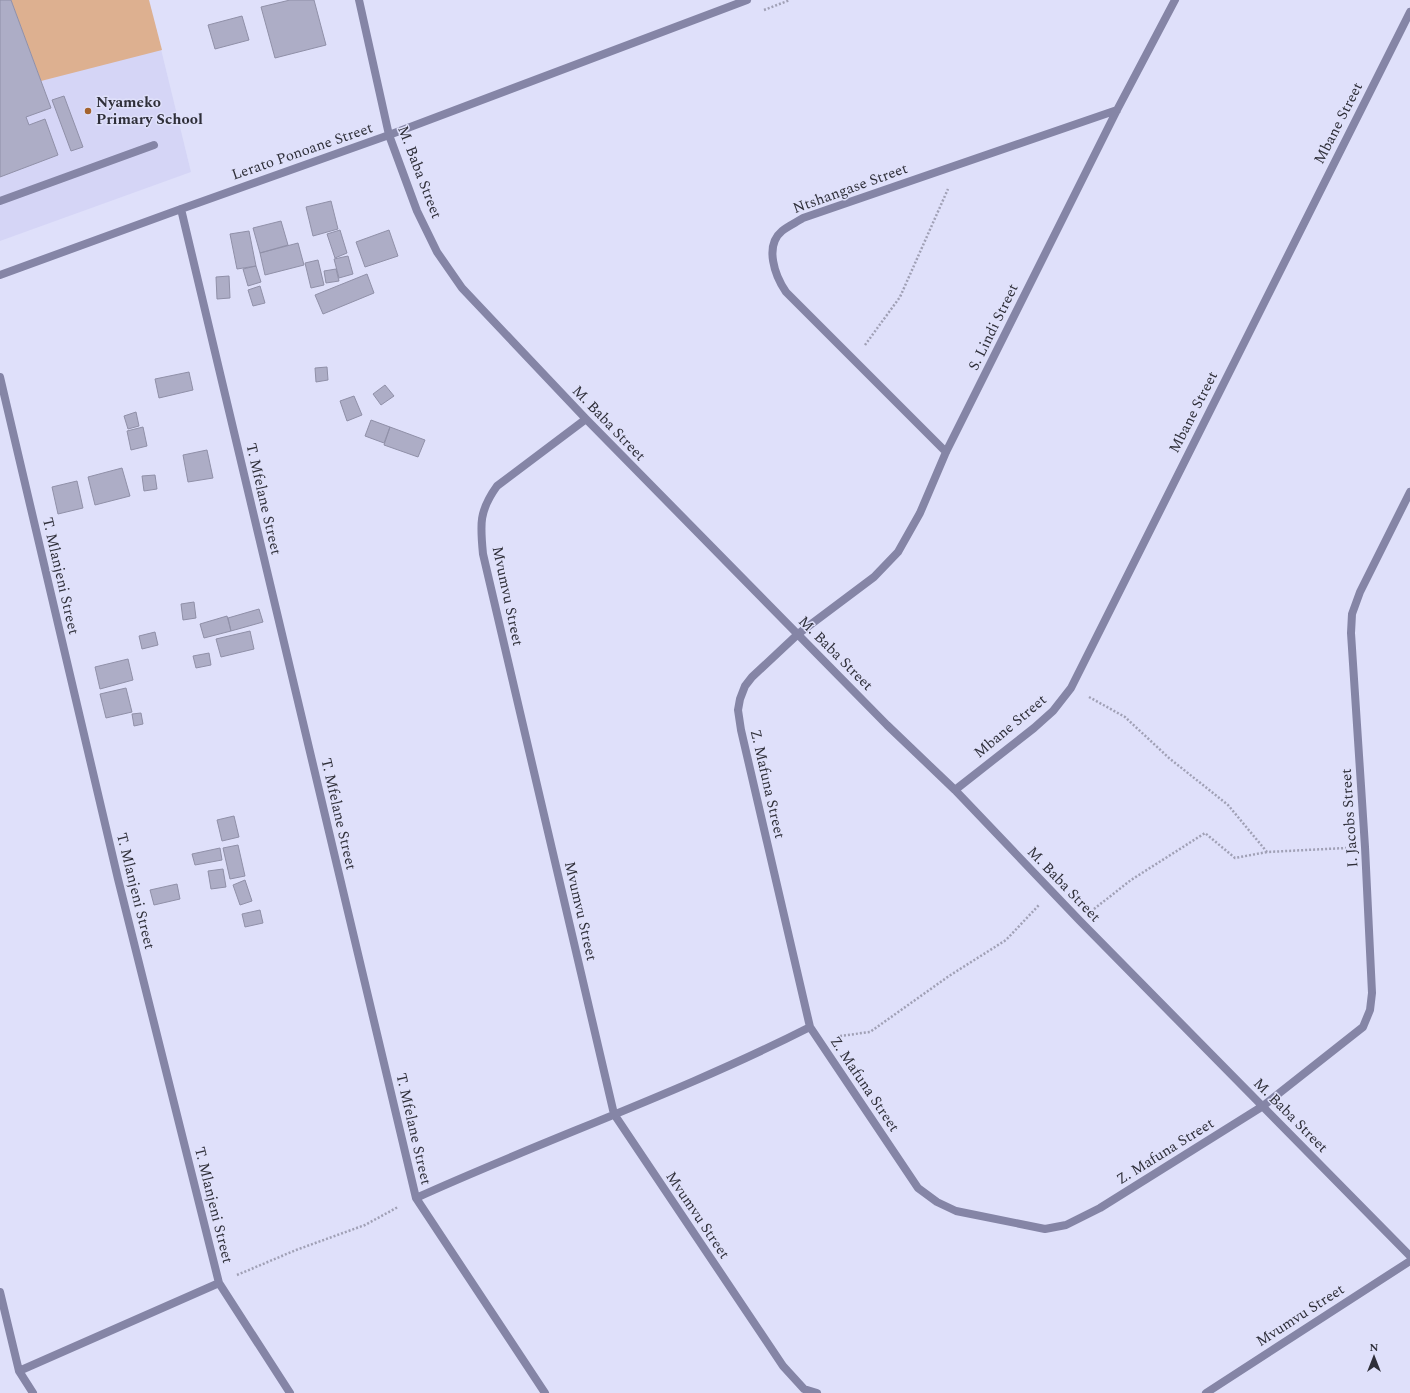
<svg xmlns="http://www.w3.org/2000/svg" width="1410" height="1393" viewBox="0 0 1410 1393" font-family="Spectral,serif">
  <style>
    .built { fill: #d5d5f6 }
    .green { fill: #ddb090 }
    .building { fill: #adadc6; stroke: #9090a8 }
    .lines { fill: none; stroke-linecap: round; stroke-linejoin: round }
    .path { stroke: #a0a0b5; stroke-width: 2.5; stroke-dasharray: 2 2; stroke-linecap: butt }
    .lane { stroke: #8585a6; stroke-width: 8 }
    .street { stroke: #8585a6; stroke-width: 8 }
    .poi-dot { fill: #a4632e; stroke: #dfe0fa; stroke-width: 1.5 }
    .labels { text-anchor: middle; stroke-width: 3; stroke-linejoin: round; paint-order: stroke }
    .poi-label { font-size: 15px; font-weight: bold; fill: #2f2f39; stroke: #dfe0fa; text-anchor: start }
    .street-label { font-size: 15px; fill: #2f2f39; stroke: #dfe0fa }
  </style>
  <rect width="100%" height="100%" fill="#dfe0fa"/>
  <!-- built -->
  <path class="built" d="M0,0H149L191,172L0,241Z"/>
  <!-- green -->
  <path class="green" d="M11,0H149L162,50L41,81Z"/>
  <!-- building -->
  <path class="building" d="M0,0H11L51,108L26,117L29,125L45,119L58,155L0,177Z
    M290,0H314L326,45L275,58L261,7Z
    M242,16L249,40L215,49L208,25Z
    M64,96L83,147L71,151L52,100Z
    M331,201L338,229L313,236L306,207Z
    M281,221L288,245L260,253L253,228Z
    M340,230L347,253L335,258L327,234Z
    M389,230L398,256L365,267L356,242Z
    M249,231L256,266L237,269L230,234Z
    M298,243L304,265L265,275L260,253Z
    M348,256L353,274L339,278L334,259Z
    M318,260L324,285L311,288L305,263Z
    M256,266L261,282L248,286L243,269Z
    M336,269L339,281L326,283L324,271Z
    M367,274L374,293L323,314L315,295Z
    M229,276L230,298L217,299L216,277Z
    M260,286L265,303L253,306L248,290Z
    M327,367L328,380L316,382L315,368Z
    M189,372L193,390L159,398L155,379Z
    M385,385L394,396L381,405L373,394Z
    M354,396L362,415L347,421L340,401Z
    M136,412L139,426L128,429L124,416Z
    M371,420L390,427L384,443L365,436Z
    M143,427L147,446L131,450L127,431Z
    M390,427L425,440L418,457L384,445Z
    M207,450L213,478L188,482L183,455Z
    M122,468L130,496L95,505L88,477Z
    M155,475L157,489L144,491L142,476Z
    M77,481L83,508L58,514L52,487Z
    M194,602L196,618L183,620L181,604Z
    M259,609L263,622L231,631L228,618Z
    M227,616L231,631L204,638L200,624Z
    M250,631L254,649L221,657L216,639Z
    M155,632L158,645L142,649L139,636Z
    M209,653L211,665L196,668L193,656Z
    M128,659L133,680L100,689L95,667Z
    M126,688L132,712L106,718L100,694Z
    M141,713L143,724L134,726L132,714Z
    M234,816L239,837L222,841L217,820Z
    M238,845L245,876L230,879L223,848Z
    M220,848L222,860L195,865L192,854Z
    M223,869L226,887L211,889L208,871Z
    M245,880L252,901L240,905L233,885Z
    M177,884L180,899L154,905L150,890Z
    M260,910L263,923L245,927L242,914Z"/>
  <g class="lines">
    <!-- path -->
    <path class="path" d="M764,10L790,0
      M865,345L900,297L948,189
      M1089,697L1125,717L1169,758L1228,805L1267,852L1346,848
      M1094,909L1131,880L1205,833L1235,858L1267,852
      M840,1036L870,1032L949,976L1006,940L1039,905
      M237,1275L296,1250L365,1225L398,1207"/>
    <!-- lane -->
    <path class="lane" d="M0,201L154,145"/>
    <!-- street -->
    <path class="street" d="M359,0L389,135L417,211L437,252L462,288L586,419L887,725L955,790L1080,921L1410,1256
      M1175,0L1117,110L946,452L920,513L898,552L874,577L798,634L752,677L745,686L740,699L738,710L741,730L810,1027L918,1188L937,1202L956,1211L1045,1229L1066,1225L1100,1208L1263,1106L1363,1027L1370,1010L1372,993L1365,847L1351,633L1352,614L1360,592L1410,492
      M181,209L416,1198L545,1393
      M0,275L181,209L389,135L747,0
      M0,377L118,879L219,1283L290,1393
      M586,419L497,486C479,511 480,524 483,554L614,1114L783,1366L804,1389L817,1393
      M946,452L786,292C775,276 764,246 782,231C788,226 797,222 803,218L1117,110
      M955,790L1034,728L1053,711L1071,688L1410,12
      M416,1198C546,1139 682,1092 810,1027
      M0,1292L19,1371L33,1393
      M19,1371L219,1283
      M1206,1393L1410,1261"/>
  </g>
  <!-- markers -->
  <circle class="poi-dot" cx="88" cy="111" r="4"/>
  <g class="labels">
    <!-- poi labels -->
    <g class="poi-label">
      <text x="96" y="107">Nyameko<tspan x="96" dy="17">Primary School</tspan></text>
    </g>
    <!-- street labels -->
    <g class="street-label">
      <text transform="translate(1338 123) rotate(-63)" y="5">Mbane Street</text>
      <text transform="translate(302 151) rotate(-19)" y="5">Lerato Ponoane Street</text>
      <text transform="translate(420 172) rotate(69)" y="5">M. Baba Street</text>
      <text transform="translate(850 188) rotate(-20)" y="5">Ntshangase Street</text>
      <text transform="translate(993 327) rotate(-64)" y="5">S. Lindi Street</text>
      <text transform="translate(1193 412) rotate(-63)" y="5">Mbane Street</text>
      <text transform="translate(609 423) rotate(46)" y="5">M. Baba Street</text>
      <text transform="translate(264 499) rotate(77)" y="5">T. Mfelane Street</text>
      <text transform="translate(61 576) rotate(77)" y="5">T. Mlanjeni Street</text>
      <text transform="translate(508 596) rotate(78)" y="5">Mvumvu Street</text>
      <text transform="translate(836 653) rotate(45)" y="5">M. Baba Street</text>
      <text transform="translate(1010 726) rotate(-40)" y="5">Mbane Street</text>
      <text transform="translate(768 784) rotate(77)" y="5">Z. Mafuna Street</text>
      <text transform="translate(339 814) rotate(77)" y="5">T. Mfelane Street</text>
      <text transform="translate(1349 818) rotate(-94)" y="5">I. Jacobs Street</text>
      <text transform="translate(1064 884) rotate(46)" y="5">M. Baba Street</text>
      <text transform="translate(136 891) rotate(76)" y="5">T. Mlanjeni Street</text>
      <text transform="translate(581 911) rotate(77)" y="5">Mvumvu Street</text>
      <text transform="translate(865 1084) rotate(56)" y="5">Z. Mafuna Street</text>
      <text transform="translate(1291 1115) rotate(45)" y="5">M. Baba Street</text>
      <text transform="translate(414 1129) rotate(77)" y="5">T. Mfelane Street</text>
      <text transform="translate(1165 1151) rotate(-32)" y="5">Z. Mafuna Street</text>
      <text transform="translate(214 1205) rotate(76)" y="5">T. Mlanjeni Street</text>
      <text transform="translate(698 1215) rotate(56)" y="5">Mvumvu Street</text>
      <text transform="translate(1300 1315) rotate(-33)" y="5">Mvumvu Street</text>
    </g>
  </g>
  <!-- north arrow -->
  <g transform="translate(1374 1357)" stroke="#dfe0fa" stroke-width="3" paint-order="stroke">
  <path d="M0-3L7 15L0 10L-7 15Z" fill="#2f2f39"/>
  <text y="-6" font-size="11" font-weight="bold" text-anchor="middle" fill="#2f2f39">N</text>
  </g>
</svg>
